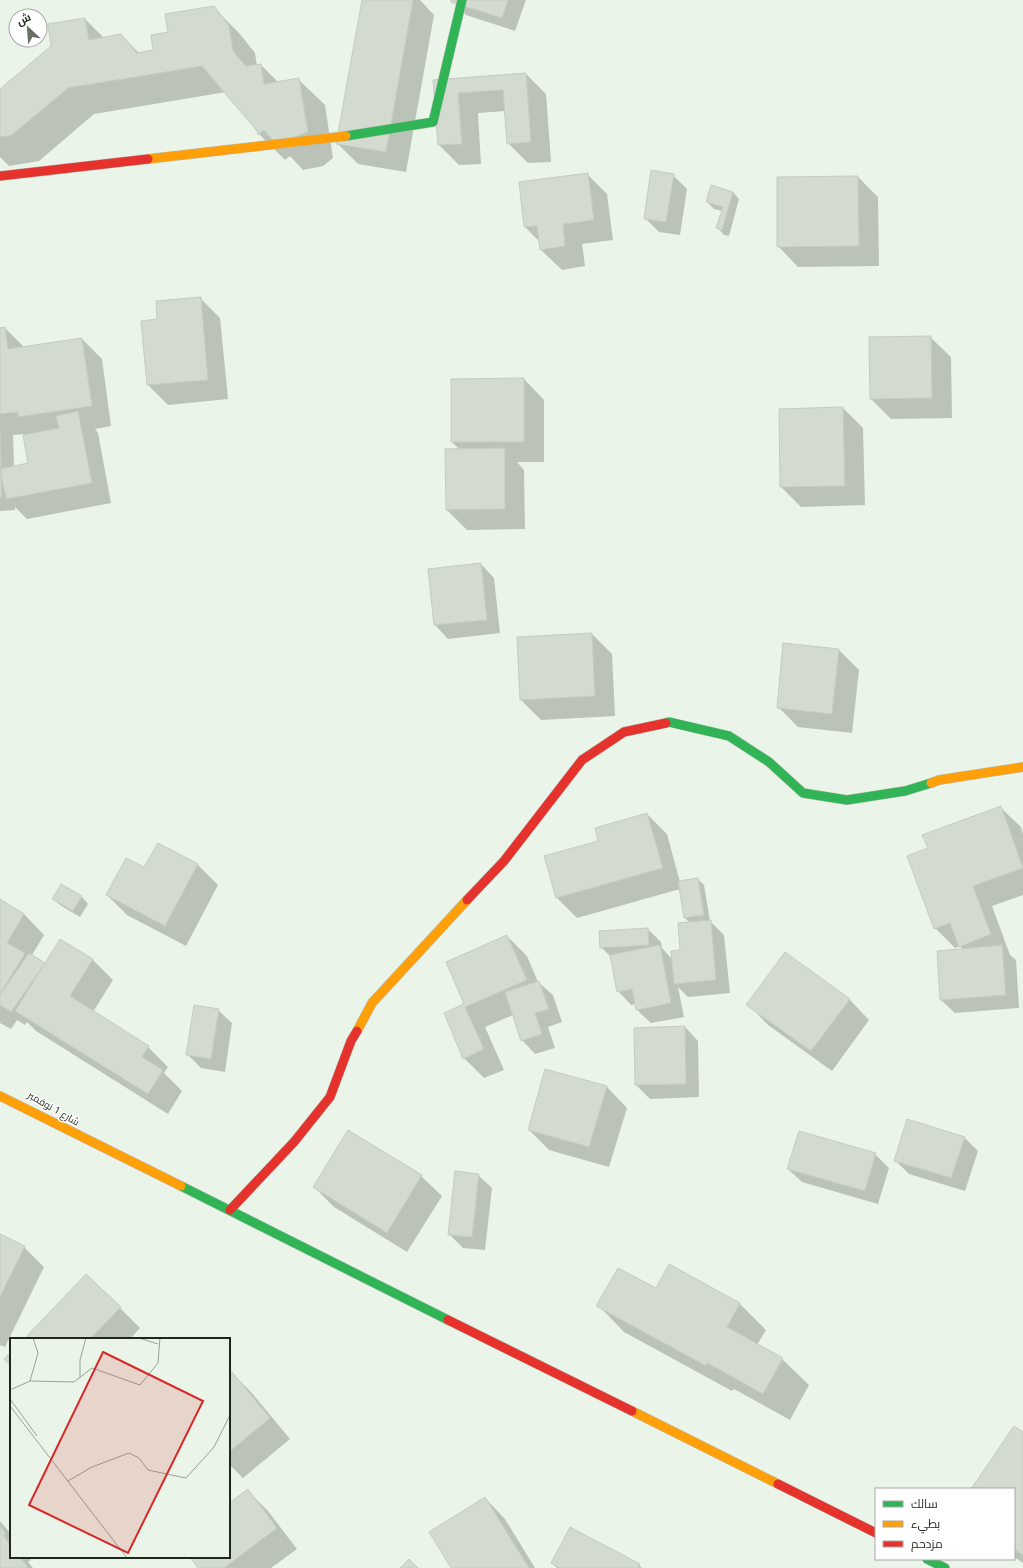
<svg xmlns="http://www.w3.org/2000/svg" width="1023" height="1568" viewBox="0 0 1023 1568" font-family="'Noto Sans',Cairo,sans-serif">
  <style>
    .shadow { fill: #0003; fill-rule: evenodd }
    .building { fill: #d3dbd1; stroke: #c5ccc3 }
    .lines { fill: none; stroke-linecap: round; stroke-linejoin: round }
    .fast-casing { stroke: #b7beb5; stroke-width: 10 }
    .slow-casing { stroke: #b7beb5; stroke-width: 10 }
    .jam-casing { stroke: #b7beb5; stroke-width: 10 }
    .fast { stroke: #30b455; stroke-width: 9 }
    .slow { stroke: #ff9f0a; stroke-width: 9 }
    .jam { stroke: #e5322d; stroke-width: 9 }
    .labels { text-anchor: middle; stroke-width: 3; stroke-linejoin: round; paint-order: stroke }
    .street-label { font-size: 10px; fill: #1f261d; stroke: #fff }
    .inset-road { fill: none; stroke: #99a297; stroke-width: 1 }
    .view { fill: #d62828; fill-opacity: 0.15; stroke: #d62828; stroke-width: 2 }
    .inset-edge { fill: none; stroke: #1f261d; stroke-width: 2 }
  </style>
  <rect width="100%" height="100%" fill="#eaf4e8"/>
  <!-- shadow -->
  <path class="shadow" d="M363,0H420L434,15L406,172L358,164L337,143Z
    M452,0H526L515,31L466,15Z
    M213,7L240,34L255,53L257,66L261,65L278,82L298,79L325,105L333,158L323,166L303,170L290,156L285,160L259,134L258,130L226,92L94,114L39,161L9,166L0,157V91L85,19L104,38L121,35L139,53L154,51L169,33Z
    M526,74L546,94L551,162L528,163L508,143L506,111L478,113L481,164L459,165L439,145L434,81Z
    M587,174L607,194L613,240L582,244L585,266L562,270L541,250L540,242L525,227Z
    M673,175L687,189L680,235L659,232L645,218Z
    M858,177L878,197L879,266L798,267L778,246Z
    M733,192L739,199L729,236L724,235L718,228L723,211L714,209L707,202Z
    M200,298L220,318L228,399L168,405L148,385L142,321L159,320Z
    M5,328L24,347L82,339L102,359L111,426L95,429L98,433L111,503L27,519L15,507V510L0,511V329ZM24,434L30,464L14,467L13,435Z
    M930,337L951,357L952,418L891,419L871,399Z
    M524,379L544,400V462H517L524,470L525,529L467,530L447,510L460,450L452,442Z
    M843,408L863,428L865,505L801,507L781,487Z
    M481,564L494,578L500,633L448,639L435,625Z
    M592,634L612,654L615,716L541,720L521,700Z
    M839,650L859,670L852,733L798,727L778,707Z
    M1000,807L1021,827L1023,834V895L992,906L1010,955L1016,960L1019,1008L955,1013L941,1000L963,950L960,946L955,948L935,928L929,849Z
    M647,814L667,834L680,882L698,879L704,885L710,921L724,935L730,993L688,997L678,987L684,1017L651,1023L637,1010L636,1004L631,1005L618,991L611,957L601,947L648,929L661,942L662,948L672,959L681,951L690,923L685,918L680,889L577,918L557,898L546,857L600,842Z
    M158,844L198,865L218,885L186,946L127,915L107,895L145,868Z
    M61,886L82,897L88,904L80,917L60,905L54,899Z
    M0,900L24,914L44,935L32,955L45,965L61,940L93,960L113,980L93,1012L148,1047L168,1067L164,1073L182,1091L168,1114L36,1031L27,1022L25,1025L17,1020L11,1029L0,1023Z
    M507,936L527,956L538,982L553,995L562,1022L548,1027L555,1048L535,1054L522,1040L513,1015L485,1027L504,1070L484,1078L464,1058L445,1014L466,1005Z
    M849,999L869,1020L832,1071L768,1025L748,1004Z
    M218,1010L232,1023L225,1072L201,1068L187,1054Z
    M685,1027L698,1041L699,1097L650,1099L636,1085Z
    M607,1087L627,1108L609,1167L549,1150L529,1130Z
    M349,1131L421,1176L442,1196L407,1252L334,1207L314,1187Z
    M964,1137L978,1151L965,1191L909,1174L895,1160Z
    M875,1154L889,1168L878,1204L802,1182L788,1169Z
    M478,1175L492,1188L485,1250L463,1248L449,1234Z
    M0,1235L24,1247L44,1267L5,1347L0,1345Z
    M670,1266L740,1304L766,1330L757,1345L782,1359L809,1385L790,1420L734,1389L732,1391L624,1332L598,1305L656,1290Z
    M120,1308L140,1328L130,1339H25Z
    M232,1373L252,1393L290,1439L243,1478L229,1464V1375Z
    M1023,1433V1563L1014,1557V1489H972Z
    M248,1491L268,1511L297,1549L271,1568H200L191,1557H229V1505Z
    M485,1498L505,1519L535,1568H452Z
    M0,1521L11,1534V1557H29L31,1560L28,1562L33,1568H0Z
    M552,1563L639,1565L642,1568H557Z"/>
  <!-- building -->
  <path class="building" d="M362,0H413L386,152L336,144Z
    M451,0H508L502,18L451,2Z
    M214,6L229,26L233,51L246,66L261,64L264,84L299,78L308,132L276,144L264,130L258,135L257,131L202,66L68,88L12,135L0,137V89L51,46L48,24L85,18L89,40L121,34L137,53L153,50L151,35L168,32L165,14Z
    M526,73L531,142L507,144L503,90L458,93L462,144L438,145L433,80Z
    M651,170L674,174L666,222L644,219Z
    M588,173L594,220L563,224L565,246L540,250L537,226L524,227L519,182Z
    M858,176L859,246L777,247V177Z
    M711,185L733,192L722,230L716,228L723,207L706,202Z
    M201,297L208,380L147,385L141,321L157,319L156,301Z
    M5,327L8,349L82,338L92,406L18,417V412L0,414V328Z
    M931,336L932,398L870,399L869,337Z
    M524,378V442H451V379Z
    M843,407L845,486L780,487L779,409Z
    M78,411L92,483L6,499L0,469L28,463L23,435L59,428L56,416Z
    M0,433L2,497H0Z
    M505,448V509L446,510L445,449Z
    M481,563L487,620L434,625L428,569Z
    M592,633L595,696L520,700L517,637Z
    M783,643L839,649L832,714L777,708Z
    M1001,806L1023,868L973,886L991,934L959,947L950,923L934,929L907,856L928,848L922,835Z
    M647,813L663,868L556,898L544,856L598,841L595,828Z
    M158,843L198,864L165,926L106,895L126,858L144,867Z
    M698,878L704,915L684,918L678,881Z
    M61,884L82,896L73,911L52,899Z
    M0,899L24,914L7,943L25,953L0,994Z
    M711,920L716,980L674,984L671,951L680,950L678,923Z
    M648,928L649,945L600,948L599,931Z
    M507,935L527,980L465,1007L484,1049L463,1059L444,1013L464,1004L446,962Z
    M60,939L93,959L70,996L149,1046L142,1057L163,1070L148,1094L15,1011Z
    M660,945L671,1003L636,1010L632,989L617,992L610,955Z
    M1002,945L1006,995L940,1000L937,951Z
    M785,952L850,999L811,1051L746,1005Z
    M29,953L45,963L11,1012L0,1005V995Z
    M539,981L549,1009L535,1013L542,1034L521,1041L505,992Z
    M194,1005L219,1009L211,1059L186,1055Z
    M685,1026L686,1084L635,1085L634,1028Z
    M545,1069L607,1086L589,1147L528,1130Z
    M907,1119L965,1137L951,1178L894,1161Z
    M348,1130L422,1175L387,1233L313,1187Z
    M799,1131L876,1153L865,1191L787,1169Z
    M455,1171L479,1174L472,1237L448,1235Z
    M0,1234L25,1246L0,1297Z
    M669,1264L740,1303L727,1327L783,1358L763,1394L707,1363L706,1366L596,1306L618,1268L656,1288Z
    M86,1274L121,1307L90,1339H24Z
    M11,1352V1366L4,1359Z
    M232,1372L270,1418L229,1452V1374Z
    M1014,1426L1023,1432V1555L1014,1549V1489H971Z
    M248,1489L277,1528L224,1568H198L190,1557H229V1503Z
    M485,1497L529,1568H451L429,1532Z
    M0,1526L6,1534L3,1535L11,1546V1557H20L28,1568H0Z
    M570,1527L640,1564L638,1568H560L551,1563Z
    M409,1559L418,1568H400Z"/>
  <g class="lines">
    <defs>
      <path id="fast" d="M346,136L433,122L462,0
        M666,723L669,722L729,736L769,762L803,793L847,800L905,791L931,783
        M181,1186L448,1320
        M927,1559L945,1568"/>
      <path id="slow" d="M148,159L346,136
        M931,783L939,780L1023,767
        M357,1031L372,1003L467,900
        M0,1096L181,1186
        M632,1411L778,1484"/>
      <path id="jam" d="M0,176L148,159
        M467,900L504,861L582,760L624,732L666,723
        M230,1210L294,1142L330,1097L351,1041L357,1031
        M448,1320L632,1411
        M778,1484L876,1533"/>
    </defs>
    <!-- fast casing -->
    <use href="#fast" class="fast-casing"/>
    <!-- slow casing -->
    <use href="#slow" class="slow-casing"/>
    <!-- jam casing -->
    <use href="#jam" class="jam-casing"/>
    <!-- fast -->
    <use href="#fast" class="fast"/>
    <!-- slow -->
    <use href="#slow" class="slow"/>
    <!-- jam -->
    <use href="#jam" class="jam"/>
  </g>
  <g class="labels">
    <!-- street labels -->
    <g class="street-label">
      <text transform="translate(54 1108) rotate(30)" y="4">شارع 1 نوفمبر</text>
    </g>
  </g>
  <!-- overview -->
  <g transform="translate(10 1338)">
    <rect width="220" height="220" fill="#eaf4e8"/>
    <path class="inset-road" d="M129,0L148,6M70,40V22L76,0M20,43L28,15L23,0M0,52L20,43L64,44L82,30L130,47L148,25L150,0M0,61L27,98M0,68L117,220M58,143L82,129L119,115L129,120L138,132L176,140L204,109L220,77"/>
    <path class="view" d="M93,14L193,63L118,215L19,167Z"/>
    <rect width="220" height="220" class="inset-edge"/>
  </g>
  <!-- legend -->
  <rect x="875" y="1488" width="140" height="72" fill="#ffffff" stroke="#a5a8a5"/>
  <rect x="883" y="1501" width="20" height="6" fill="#30b455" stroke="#a5a8a5"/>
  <text x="911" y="1508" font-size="12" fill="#1f261d">سالك</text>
  <rect x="883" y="1521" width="20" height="6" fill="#ff9f0a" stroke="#a5a8a5"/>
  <text x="911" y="1528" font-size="12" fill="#1f261d">بطيء</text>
  <rect x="883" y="1541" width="20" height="6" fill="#e5322d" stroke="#a5a8a5"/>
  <text x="911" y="1548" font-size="12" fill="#1f261d">مزدحم</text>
  <!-- north arrow -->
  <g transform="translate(28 28) rotate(334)"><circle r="19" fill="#ffffff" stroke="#a5a8a5"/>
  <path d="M0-3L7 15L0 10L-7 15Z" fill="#666e64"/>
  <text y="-6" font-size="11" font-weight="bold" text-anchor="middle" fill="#1f261d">ش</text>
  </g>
</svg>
